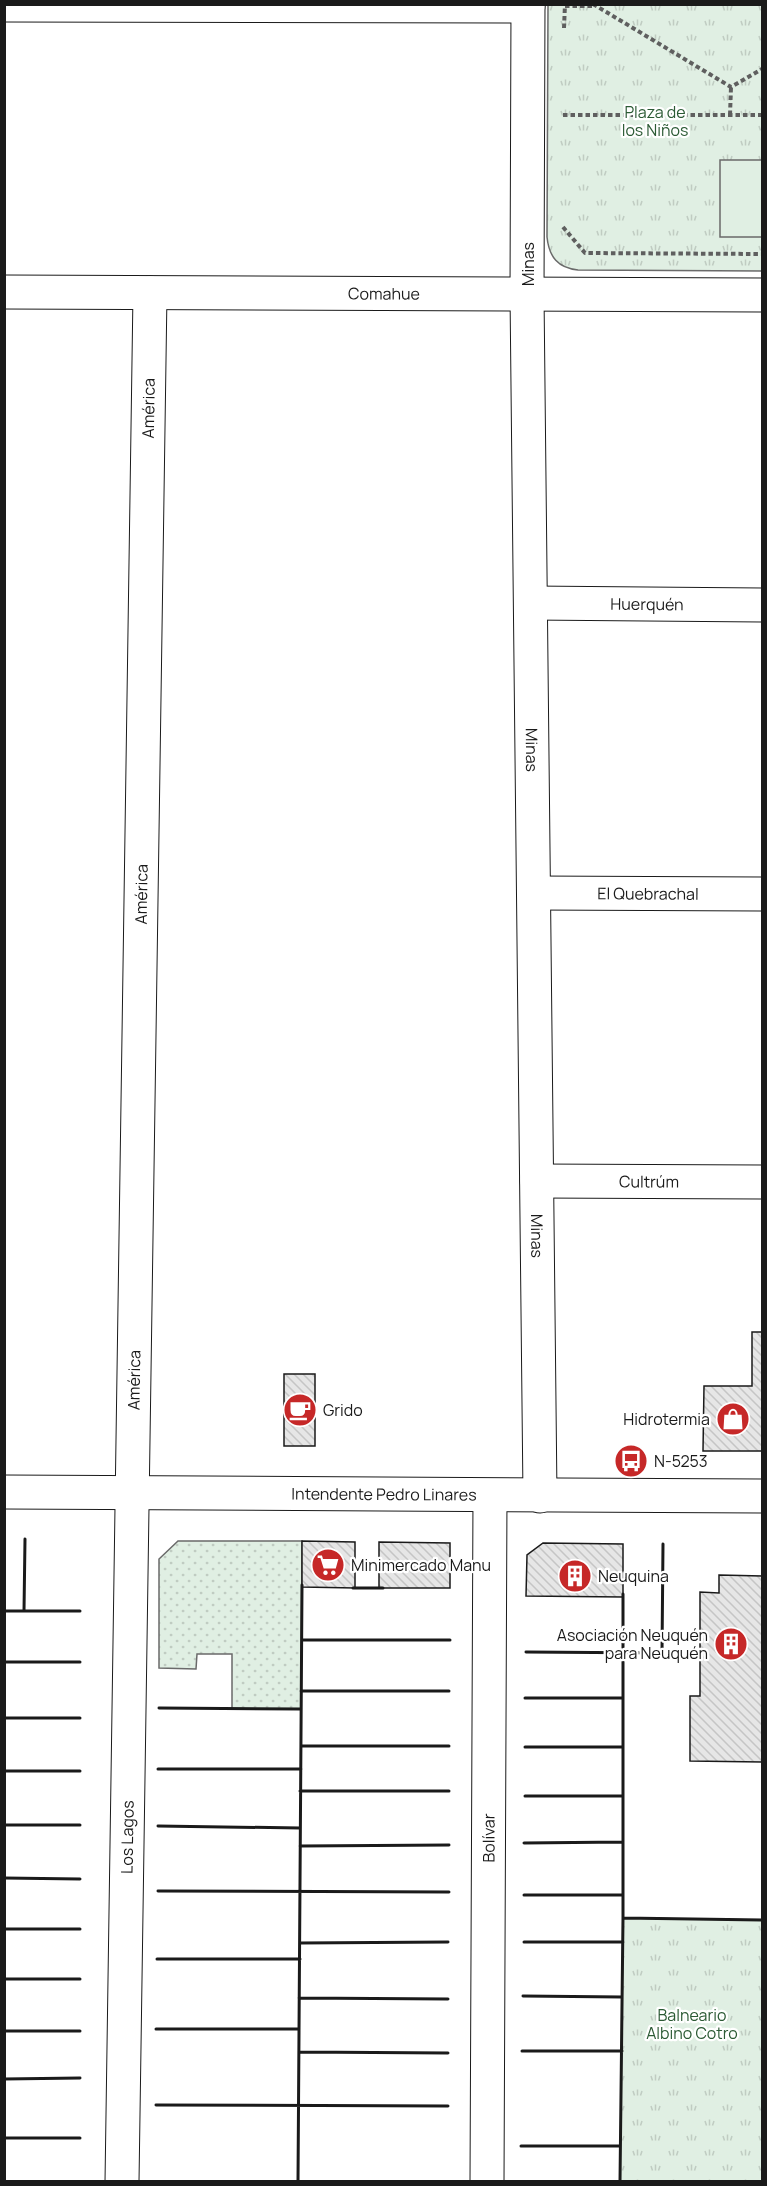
<svg xmlns="http://www.w3.org/2000/svg" width="767" height="2186" viewBox="0 0 767 2186" font-family="Manrope,sans-serif">
  <style>
    .grass { fill: url(#grass-dots); stroke: #6a6a6a; stroke-width: 1.5 }
    .park { fill: url(#park-tufts); stroke: #6a6a6a; stroke-width: 1.5 }
    .garden { fill: #e0efe3; stroke: #6a6a6a; stroke-width: 1.5 }
    .building { fill: url(#building-back-hatch); stroke: #1a1a1a; stroke-width: 1.5 }
    .lines { fill: none; stroke-linecap: round; stroke-linejoin: round }
    .minor-casing { stroke: #1a1a1a; stroke-width: 35 }
    .major-casing { stroke: #1a1a1a; stroke-width: 35 }
    .path { stroke: #5f5f5f; stroke-width: 4; stroke-dasharray: 4.5 3; stroke-linecap: butt }
    .minor { stroke: #fff; stroke-width: 33 }
    .major { stroke: #fff; stroke-width: 33 }
    .wall { stroke: #1a1a1a; stroke-width: 3 }
    .labels { text-anchor: middle; stroke-width: 4.5; stroke-linejoin: round; paint-order: stroke }
    .park-label { font-size: 16px; fill: #2b5a34; stroke: #fff }
    .street-label { font-size: 16px; fill: #1a1a1a; stroke: #fff }
    .poi-label { font-size: 16px; fill: #1a1a1a; stroke: #fff; text-anchor: start }
  </style>
  <defs>
    <pattern id="grass-dots" width="8" height="8" patternUnits="userSpaceOnUse" patternTransform="scale(1.5)"><rect width="8" height="8" fill="#e0efe3"/><path d="M2 2h.1M6 6h.1" fill="none" stroke="#c0ccc2" stroke-width="1.8" stroke-linecap="round"/></pattern>
    <pattern id="park-tufts" width="24" height="20" patternUnits="userSpaceOnUse" patternTransform="scale(1.5)"><rect width="24" height="20" fill="#e0efe3"/><path d="M3 7l-1-3M5 7V3M7 7l1-3M15 17l-1-3M17 17v-4M19 17l1-3" fill="none" stroke="#c0ccc2"/></pattern>
    <pattern id="building-back-hatch" width="6" height="6" patternUnits="userSpaceOnUse" patternTransform="scale(1.5)"><rect width="6" height="6" fill="#e6e6e6"/><path d="M-1 5l2 2M0 0l6 6M5-1l2 2" fill="none" stroke="#c5c5c5"/></pattern>
  </defs>
  <rect width="100%" height="100%" fill="#fff"/>
  <!-- grass -->
  <path class="grass" d="M178,1541H302L301,1709H232V1654H197L196,1669L159,1668V1559Z"/>
  <!-- park -->
  <path class="park" d="M548,5H762V271L578,270C558,268 549,257 547,237Z
    M623,1918L762,1920V2181H620Z"/>
  <!-- garden -->
  <path class="garden" d="M720,160H762V237H720Z"/>
  <!-- building -->
  <path class="building" d="M752,1332H762V1451H703L704,1386H752Z
    M284,1374H315V1446H284Z
    M302,1541L355,1542V1588L302,1587Z
    M379,1542L450,1543V1588H379Z
    M543,1543L623,1544V1597L526,1596L527,1555Z
    M719,1575L762,1576V1762L690,1761V1696H700V1592L719,1593Z"/>
  <g class="lines">
    <defs>
      <g id="minor">
        <path id="s1" d="M528,4L527,294L540,1496"/>
        <path d="M4,5L528,6"/>
        <path id="s2" d="M4,292L762,295"/>
        <path id="s3" d="M531,603L762,605"/>
        <path id="s4" d="M534,893L762,894"/>
        <path id="s5" d="M537,1181L762,1182"/>
        <path id="s6" d="M122,2182L150,293"/>
        <path id="s7" d="M487,2182L490,1496"/>
      </g>
      <g id="major">
        <path id="s8" d="M4,1492L762,1496"/>
      </g>
    </defs>
    <!-- minor casing -->
    <use href="#minor" class="minor-casing"/>
    <!-- major casing -->
    <use href="#major" class="major-casing"/>
    <!-- path -->
    <path class="path" d="M593,4L731,87L762,69
      M565,6H592
      M564,28L565,4
      M563,115H762
      M730,115L731,87
      M563,227L585,253L762,254"/>
    <!-- minor -->
    <use href="#minor" class="minor"/>
    <!-- major -->
    <use href="#major" class="major"/>
    <!-- wall -->
    <path class="wall" d="M353,1588H383
      M4,1611H80
      M24,1611L25,1539
      M302,1640H450
      M526,1652L662,1653L663,1544
      M4,1662H80
      M301,1691H449
      M525,1698H623
      M159,1708L301,1709
      M4,1718H80
      M301,1746H449
      M525,1747H623
      M158,1769H301
      M4,1771H80
      M300,1791H449
      M525,1796H623
      M4,1825H80
      M158,1826L300,1828
      M524,1843L623,1842
      M300,1846L449,1845
      M4,1878L80,1879
      M158,1891L449,1892
      M524,1895H623
      M623,1918V1594
      M4,1929H80
      M524,1942H623
      M300,1943L448,1942
      M157,1959H300
      M4,1979H80
      M523,1996L622,1997
      M299,1998L448,1999
      M156,2029H299
      M4,2031H80
      M522,2051H622
      M299,2052L448,2053
      M4,2079L80,2078
      M156,2105L448,2106
      M4,2138H80
      M521,2146H620
      M298,2182L302,1585
      M620,2182L623,1918L762,1920"/>
  </g>
  <!-- icons -->
  <defs>
    <symbol id="cafe-disc" viewBox="-11 -11 22 22"><circle r="9.5" fill="#c62828" stroke="#fff"/><path d="M-5.5-4.5H6V0H3Q3 3.5 0 3.5H-2.5Q-5.5 3.5-5.5 0ZM3-3.2v2h1.7v-2ZM-6 4.5H4V6H-6Z" fill="#fff"/></symbol>
    <symbol id="shop-disc" viewBox="-11 -11 22 22"><circle r="9.5" fill="#c62828" stroke="#fff"/><path d="M-5-2.5h2.3a2.7 3.5 0 0 1 5.4 0H5L5.5 6h-11ZM-1.5-2.5h3a1.5 2.3 0 0 0-3 0Z" fill="#fff"/></symbol>
    <symbol id="bus-disc" viewBox="-11 -11 22 22"><circle r="9.5" fill="#c62828" stroke="#fff"/><path d="M-5-6H5V4H4V6H2V4H-2V6H-4V4H-5ZM-3.5-4V0h7V-4ZM-3.5 1.2v1.5H-2V1.2ZM2 1.2v1.5H3.5V1.2Z" fill="#fff"/></symbol>
    <symbol id="supermarket-disc" viewBox="-11 -11 22 22"><circle r="9.5" fill="#c62828" stroke="#fff"/><path d="M-6-5.5h2.5l.6 2H6L4.5 2H-2.5L-4.4-4H-6ZM-1.5 3.2a1.3 1.3 0 1 0 .1 0ZM3 3.2a1.3 1.3 0 1 0 .1 0Z" fill="#fff"/></symbol>
    <symbol id="building-disc" viewBox="-11 -11 22 22"><circle r="9.5" fill="#c62828" stroke="#fff"/><path d="M-4-6H4V6H1V3H-1V6H-4ZM-2.5-4.3h1.7v1.8h-1.7ZM.8-4.3h1.7v1.8H.8ZM-2.5-1h1.7V.8h-1.7ZM.8-1h1.7V.8H.8Z" fill="#fff"/></symbol>
  </defs>
  <g fill-rule="evenodd">
    <use href="#cafe-disc" x="281" y="1391" width="38" height="38"/>
    <use href="#shop-disc" x="714" y="1400" width="38" height="38"/>
    <use href="#bus-disc" x="612" y="1442" width="38" height="38"/>
    <use href="#supermarket-disc" x="309" y="1546" width="38" height="38"/>
    <use href="#building-disc" x="556" y="1557" width="38" height="38"/>
    <use href="#building-disc" x="712" y="1625" width="38" height="38"/>
  </g>
  <g class="labels">
    <!-- park labels -->
    <g class="park-label">
      <text x="655" y="118">Plaza de<tspan x="655" dy="18">los Niños</tspan></text>
      <text x="692" y="2021">Balneario<tspan x="692" dy="18">Albino Cotro</tspan></text>
    </g>
    <!-- street labels -->
    <g class="street-label">
      <text transform="translate(528 264) rotate(-90)" y="6">Minas</text>
      <text dy="6" stroke="none"><textPath href="#s2" startOffset="380">Comahue</textPath></text>
      <text dy="6" stroke="none"><textPath href="#s6" startOffset="1774">América</textPath></text>
      <text dy="6" stroke="none"><textPath href="#s3" startOffset="116">Huerquén</textPath></text>
      <text dy="6" stroke="none"><textPath href="#s1" startOffset="746">Minas</textPath></text>
      <text dy="6" stroke="none"><textPath href="#s6" startOffset="1288">América</textPath></text>
      <text dy="6" stroke="none"><textPath href="#s4" startOffset="114">El Quebrachal</textPath></text>
      <text dy="6" stroke="none"><textPath href="#s5" startOffset="112">Cultrúm</textPath></text>
      <text dy="6" stroke="none"><textPath href="#s1" startOffset="1232">Minas</textPath></text>
      <text dy="6" stroke="none"><textPath href="#s6" startOffset="802">América</textPath></text>
      <text dy="6" stroke="none"><textPath href="#s8" startOffset="380">Intendente Pedro Linares</textPath></text>
      <text dy="6" stroke="none"><textPath href="#s6" startOffset="345">Los Lagos</textPath></text>
      <text dy="6" stroke="none"><textPath href="#s7" startOffset="344">Bolívar</textPath></text>
    </g>
    <!-- poi labels -->
    <g class="poi-label">
      <text x="323" y="1416">Grido</text>
      <text x="710" y="1425" text-anchor="end">Hidrotermia</text>
      <text x="654" y="1467">N-5253</text>
      <text x="351" y="1571">Minimercado Manu</text>
      <text x="598" y="1582">Neuquina</text>
      <text x="708" y="1641" text-anchor="end">Asociación Neuquén<tspan x="708" dy="18">para Neuquén</tspan></text>
    </g>
  </g>
  <!-- border -->
  <rect width="767" height="2186" fill="none" stroke="#1a1a1a" stroke-width="12"/>
</svg>
